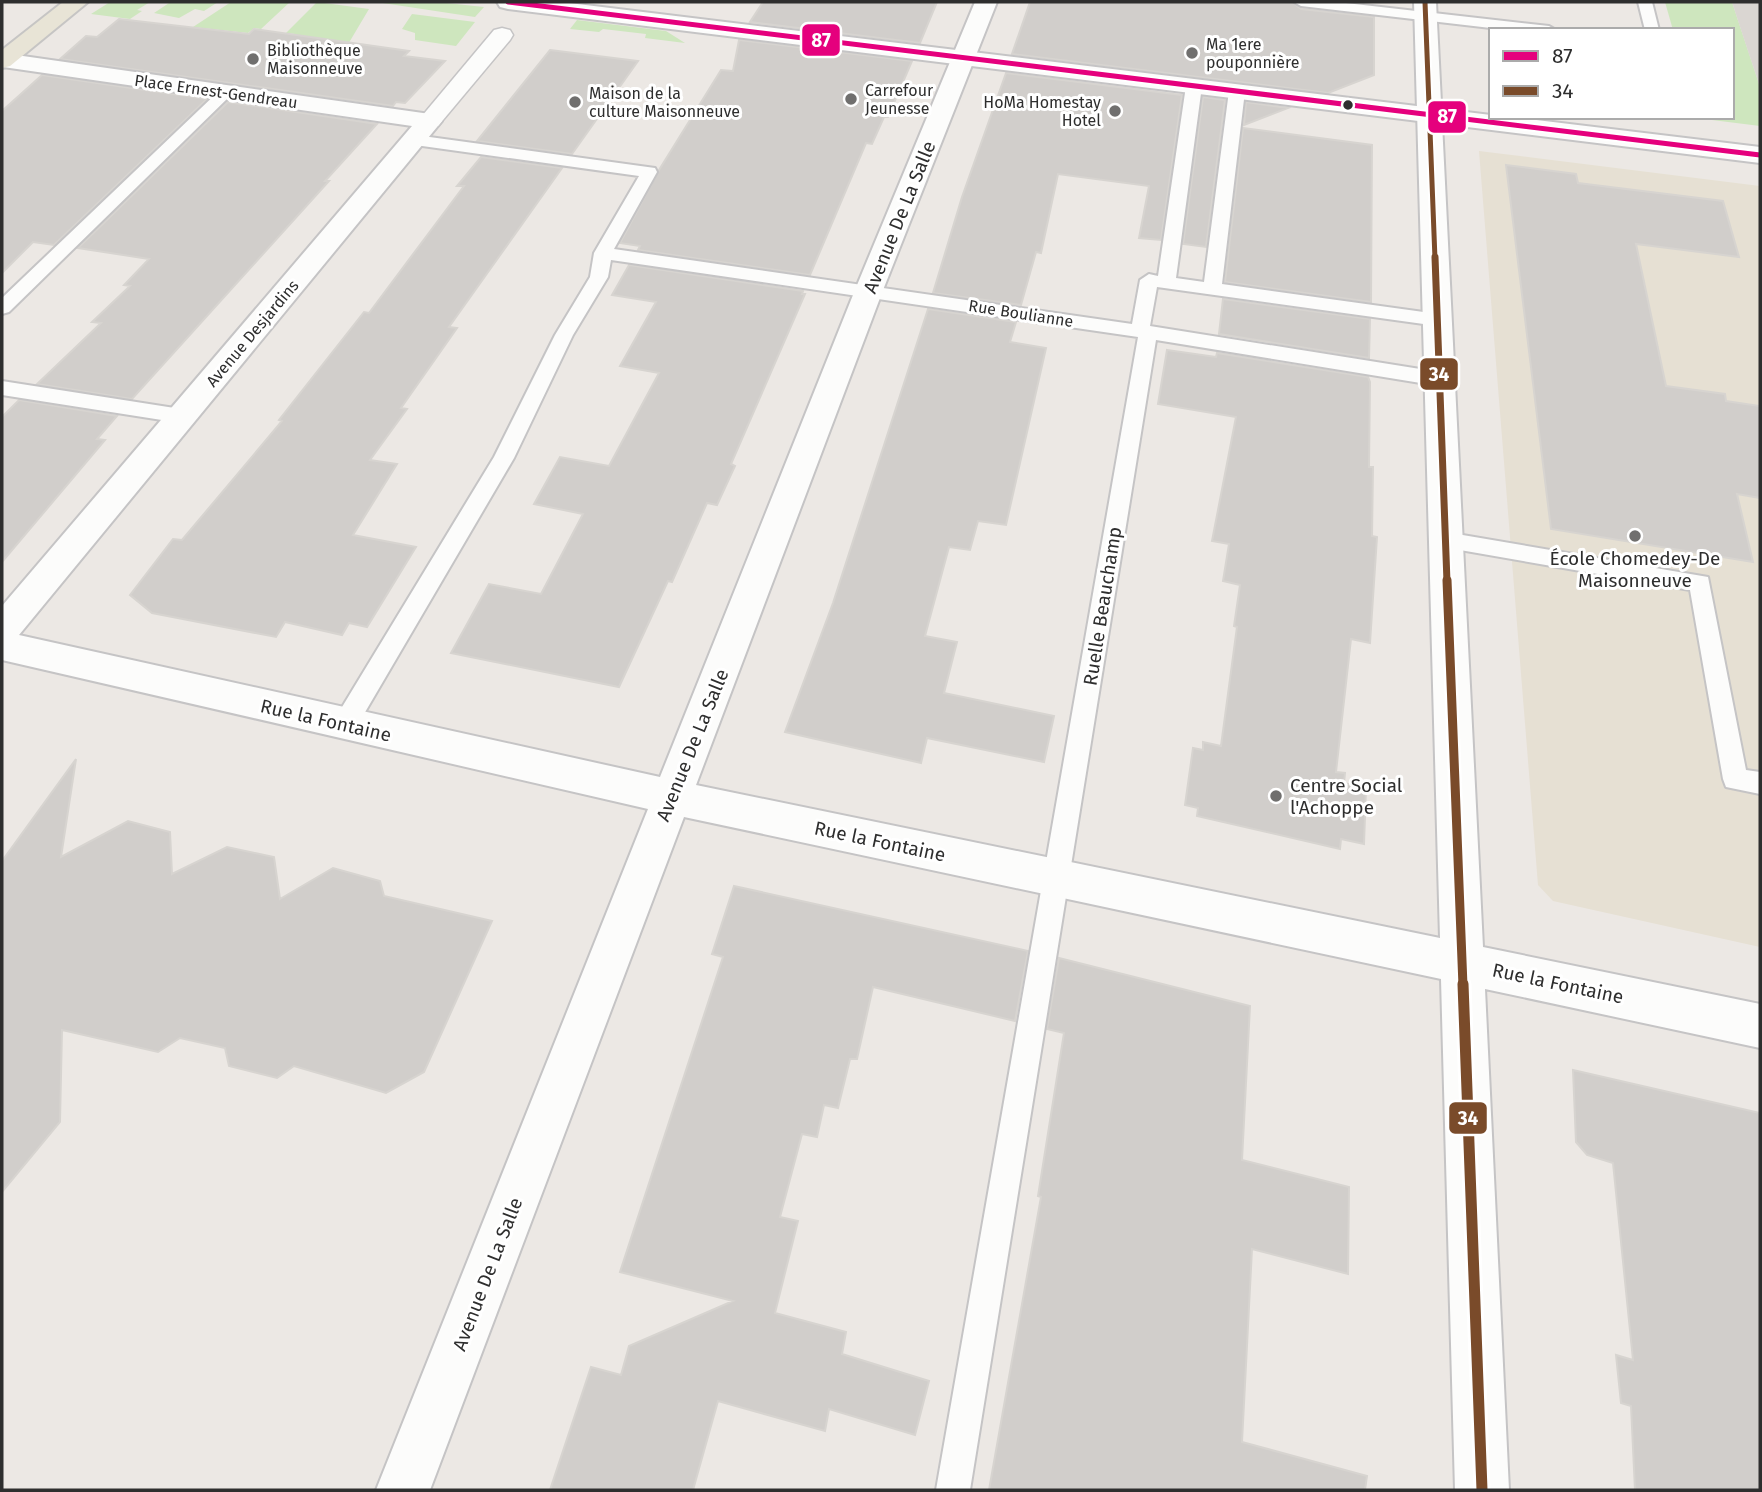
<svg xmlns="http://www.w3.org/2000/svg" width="1762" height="1492" viewBox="0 0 1762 1492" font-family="'Fira Sans',sans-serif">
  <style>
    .education { fill: #e6e0d3 }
    .green { fill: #cee6be }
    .plaza { fill: #dad6d2 }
    .building { fill: #d1cecb; stroke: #d7d4d0; stroke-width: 2 }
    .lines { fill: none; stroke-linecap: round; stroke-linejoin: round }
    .service-casing { stroke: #c5c4c5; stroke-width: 4 }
    .pedestrian-casing { stroke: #c5c4c5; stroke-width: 3 }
    .minor-casing { stroke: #c5c4c5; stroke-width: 4 }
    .secondary-casing { stroke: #c5c4c5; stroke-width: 4 }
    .primary-casing { stroke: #c6c5c4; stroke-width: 4 }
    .service { fill: #fcfcfb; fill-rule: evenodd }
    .pedestrian { fill: #fcfcfb; fill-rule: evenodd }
    .minor { fill: #fcfcfb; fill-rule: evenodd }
    .secondary { fill: #fcfcfb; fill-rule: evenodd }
    .primary { fill: #e8e4d6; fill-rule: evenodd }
    .bus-1-casing { stroke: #fff; stroke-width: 9 }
    .bus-2-far3-casing { stroke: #fff; stroke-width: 9 }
    .bus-2-far2-casing { stroke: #fff; stroke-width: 11 }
    .bus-2-far1-casing { stroke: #fff; stroke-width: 14 }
    .bus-2-casing { stroke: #fff; stroke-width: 17 }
    .bus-1 { stroke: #e5007d; stroke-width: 5 }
    .bus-2-far3 { stroke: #7a4b2a; stroke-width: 5 }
    .bus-2-far2 { stroke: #7a4b2a; stroke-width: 7 }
    .bus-2-far1 { stroke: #7a4b2a; stroke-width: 9 }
    .bus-2 { stroke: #7a4b2a; stroke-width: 11 }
    .poi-dot { fill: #706f6e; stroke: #fff; stroke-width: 2.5 }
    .bus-dot { fill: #2e2e2e; stroke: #fff; stroke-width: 2.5 }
    .labels { text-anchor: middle; stroke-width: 6; stroke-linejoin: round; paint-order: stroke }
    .far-poi-label { font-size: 16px; fill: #2e2e2e; stroke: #fff; text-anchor: start }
    .far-street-label { font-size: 16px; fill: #2e2e2e; stroke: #fff }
    .street-label { font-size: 19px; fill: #2e2e2e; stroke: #fff }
    .poi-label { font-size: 19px; fill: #2e2e2e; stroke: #fff }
    .line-badge { stroke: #fff; stroke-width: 2.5 }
    .badge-label { font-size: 19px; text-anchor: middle; font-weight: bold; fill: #fff }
  </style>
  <rect width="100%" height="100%" fill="#ece8e4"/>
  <!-- education -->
  <path class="education" d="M1479,151L1760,186V947L1553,901L1538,885Z"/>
  <!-- green -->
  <path class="green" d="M110,2H150L137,10L142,11L130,19L91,14Z
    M168,2H218L204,11L195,9L179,18L154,13L169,3Z
    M231,2H290L261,29L254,28L248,33L193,27Z
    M317,2L369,9L347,46L292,39L295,34L286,33Z
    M376,2H437L484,7L475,17Z
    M1665,2H1732L1760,87V126L1696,118L1732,117V30H1673Z
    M412,14L475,22L456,46L415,40V33L402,29Z
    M577,20L666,31L685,43L645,38L646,34L603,29L599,32L570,29Z"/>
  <!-- plaza -->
  <path class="plaza" d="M1732,2H1760V87L1748,51Z"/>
  <!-- building -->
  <path class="building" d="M763,2H937L920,43L750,22Z
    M1030,2H1292L1301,9L1374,17V75L1328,93L1012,54Z
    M119,19L249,34L254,29L409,51L404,56L445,61L405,103L396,102L393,106L60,59L86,36L97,37Z
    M739,40L912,61L888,117H884L872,144L866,143L810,275L638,250L640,246L620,243L659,170L721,70L733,71Z
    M550,50L638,61L572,154L477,141Z
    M1006,73L1182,95L1161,240L1139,238L1149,186L1058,174L1041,253L1036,252L1021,305L933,293L962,197Z
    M42,75L207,99L54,245L33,242L2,273V111Z
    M1203,97L1225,100L1206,247L1183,244Z
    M228,102L377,124L325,181H329L132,399L37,384L101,323L92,322L130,286L124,285L149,259L78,248Z
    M1246,102L1288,108L1244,125Z
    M1243,128L1372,145L1371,302L1225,282Z
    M481,157L562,168L449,327L457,328L401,408L407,409L370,460L397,464L353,535L416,547L367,627L349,623L342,635L285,622L276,637L152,613L130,595L173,539L182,540L282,421L279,420L364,312L369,313L464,186H457Z
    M1506,165L1576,174L1578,183L1723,201L1739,257L1636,244L1666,386L1725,394L1726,401L1760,406V498L1737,494L1753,562L1551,529Z
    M629,265L803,291L802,294H805L731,464L735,466L717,505L707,503L672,582L668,581L619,687L451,653L489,584L541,594L583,514L534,504L560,457L609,466L659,373L620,366L656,302L612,295Z
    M1223,299L1370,319L1369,358L1219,334Z
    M928,309L1016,322L1010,342L1046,348L1006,525L978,521L970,550L949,547L925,636L957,642L944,693L1054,716L1044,762L927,738L921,763L785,732L833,603Z
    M1167,350L1216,357L1217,353L1368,377L1370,382L1369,467H1373L1372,536L1377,537L1370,643L1351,639L1336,772L1345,773L1344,783L1366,788L1364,844L1341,839L1340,849L1197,816L1198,808L1185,805L1193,748L1203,750V742L1221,746L1237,627L1234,626L1240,585L1223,581L1229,544L1212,541L1236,417L1158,404Z
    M19,400L117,416L97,439L105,440L2,562V417Z
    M76,759L61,857L128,821L170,832L172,874L227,847L274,857L280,899L333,868L380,881L384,896L492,921L424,1072L386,1093L294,1066L277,1078L229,1066L225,1048L180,1038L158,1052L62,1030L60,1122L2,1192V861Z
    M734,886L1028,951L1015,1021L873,987L857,1059H850L838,1108L824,1105L817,1137L802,1134L780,1217L798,1221L775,1313L846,1332L842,1354L929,1381L915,1435L829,1409L825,1431L718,1401L693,1490H550L591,1367L621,1375L629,1346L733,1301L620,1272L723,957L712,954Z
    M1059,958L1250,1006L1242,1160L1349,1187L1348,1274L1252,1249L1242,1442L1367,1476L1365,1490H989L1041,1197L1038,1196L1064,1033L1047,1029Z
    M1573,1070L1760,1113V1490H1635L1631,1406L1621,1403L1616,1355L1633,1360L1613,1163L1587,1155L1576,1142Z"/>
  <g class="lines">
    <defs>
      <path id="service" d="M1294,2H1337L1549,26L1556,30H1508L1301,6Z
        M1638,2H1652L1659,30H1645Z
        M1194,81L1202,86L1176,278L1204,282L1229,91L1237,86L1245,91L1222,284L1438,314L1447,320L1438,326L1157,287L1150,326L1439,372L1446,374L1449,379L1446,384L1439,386L1156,340L970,1490H936L1138,337L611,260L608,277L573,335L514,458L354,731L345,734L336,731L333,724L336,717L494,457L555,335L590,277L594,253L639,176L415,145L407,140L415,135L655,168L657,172L614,249L1132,324L1140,280L1149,274L1158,276L1186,86Z
        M226,87L231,89L234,92L231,95L9,312L2,314V298L221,89Z
        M2,381L181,409L188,411L191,416L188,421L181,423L2,395Z
        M1445,532L1708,577L1746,770L1760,772V794L1726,787L1723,779L1690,590L1437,546L1434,540L1437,534Z"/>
      <path id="pedestrian" d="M502,28L510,30L513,35L510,40L438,126H422L418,121L422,116L494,30Z"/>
      <path id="minor" d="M975,2H997L883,290L696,785L1440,938L1414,2H1436L1483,947L1760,1004V1048L1485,989L1509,1490H1455L1441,979L684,817L430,1490H376L648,809L2,660V606L412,126L3,67L2,53L430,114L439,116L442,121L19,635L660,777L855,290Z"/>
      <path id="secondary" d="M497,2H561L1491,115V117H1512L1760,147V163L508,9L500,7Z"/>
      <path id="primary" d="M63,2H88L10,66L2,68V50Z"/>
    </defs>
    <!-- service casing -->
    <use href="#service" class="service-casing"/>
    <!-- pedestrian casing -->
    <use href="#pedestrian" class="pedestrian-casing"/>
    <!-- minor casing -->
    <use href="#minor" class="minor-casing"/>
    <!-- secondary casing -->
    <use href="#secondary" class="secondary-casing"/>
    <!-- primary casing -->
    <use href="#primary" class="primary-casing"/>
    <!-- service -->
    <use href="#service" class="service"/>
    <!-- pedestrian -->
    <use href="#pedestrian" class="pedestrian"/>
    <!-- minor -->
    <use href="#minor" class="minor"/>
    <!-- secondary -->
    <use href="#secondary" class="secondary"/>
    <!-- primary -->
    <use href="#primary" class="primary"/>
    <defs>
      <path id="bus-1" d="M508,2L1760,155"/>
      <path id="bus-2-far3" d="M1425,2L1435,259"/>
      <path id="bus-2-far2" d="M1435,257L1447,582"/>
      <path id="bus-2-far1" d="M1447,580L1463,986"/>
      <path id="bus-2" d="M1463,984L1482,1490"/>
    </defs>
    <!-- bus-1 casing -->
    <use href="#bus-1" class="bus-1-casing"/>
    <!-- bus-2-far3 casing -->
    <use href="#bus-2-far3" class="bus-2-far3-casing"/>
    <!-- bus-2-far2 casing -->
    <use href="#bus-2-far2" class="bus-2-far2-casing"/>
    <!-- bus-2-far1 casing -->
    <use href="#bus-2-far1" class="bus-2-far1-casing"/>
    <!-- bus-2 casing -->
    <use href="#bus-2" class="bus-2-casing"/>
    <!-- bus-1 -->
    <use href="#bus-1" class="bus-1"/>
    <!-- bus-2-far3 -->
    <use href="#bus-2-far3" class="bus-2-far3"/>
    <!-- bus-2-far2 -->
    <use href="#bus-2-far2" class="bus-2-far2"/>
    <!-- bus-2-far1 -->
    <use href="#bus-2-far1" class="bus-2-far1"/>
    <!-- bus-2 -->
    <use href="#bus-2" class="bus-2"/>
  </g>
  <!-- markers -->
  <g class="poi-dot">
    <circle cx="1192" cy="53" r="7"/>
    <circle cx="253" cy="59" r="7"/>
    <circle cx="851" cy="99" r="7"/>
    <circle cx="575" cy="102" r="7"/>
    <circle cx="1115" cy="111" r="7"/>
    <circle cx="1635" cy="536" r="7"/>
    <circle cx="1276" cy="796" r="7"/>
  </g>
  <circle class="bus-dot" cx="1348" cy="105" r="6"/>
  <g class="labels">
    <!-- far-poi labels -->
    <g class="far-poi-label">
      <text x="1206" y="50">Ma 1ere<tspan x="1206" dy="18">pouponnière</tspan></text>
      <text x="267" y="56">Bibliothèque<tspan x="267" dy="18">Maisonneuve</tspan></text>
      <text x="865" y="96">Carrefour<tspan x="865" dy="18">Jeunesse</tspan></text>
      <text x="589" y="99">Maison de la<tspan x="589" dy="18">culture Maisonneuve</tspan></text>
      <text x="1101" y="108" text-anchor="end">HoMa Homestay<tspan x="1101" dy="18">Hotel</tspan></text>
    </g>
    <!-- far-street labels -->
    <g class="far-street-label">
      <text transform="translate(216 91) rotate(8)" y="6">Place Ernest-Gendreau</text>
      <text transform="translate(1021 313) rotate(9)" y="6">Rue Boulianne</text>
      <text transform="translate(252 333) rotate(-50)" y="6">Avenue Desjardins</text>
    </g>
    <!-- street labels -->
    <g class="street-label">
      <text transform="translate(899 217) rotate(-68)" y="7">Avenue De La Salle</text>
      <text transform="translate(1102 606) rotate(-81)" y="7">Ruelle Beauchamp</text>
      <text transform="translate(326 720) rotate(13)" y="7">Rue la Fontaine</text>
      <text transform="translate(692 745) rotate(-68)" y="7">Avenue De La Salle</text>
      <text transform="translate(880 841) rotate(12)" y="7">Rue la Fontaine</text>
      <text transform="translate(1558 983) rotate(12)" y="7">Rue la Fontaine</text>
      <text transform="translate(487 1274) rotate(-69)" y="7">Avenue De La Salle</text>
    </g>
    <!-- poi labels -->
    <g class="poi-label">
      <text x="1635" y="565">École Chomedey-De<tspan x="1635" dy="22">Maisonneuve</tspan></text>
      <text x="1290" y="792" text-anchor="start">Centre Social<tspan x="1290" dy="22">l'Achoppe</tspan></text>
    </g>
  </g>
  <g class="line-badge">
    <rect x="801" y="23" width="40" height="34" rx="7" fill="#e5007d"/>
    <rect x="1427" y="100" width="40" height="34" rx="7" fill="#e5007d"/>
    <rect x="1419" y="357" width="40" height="34" rx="7" fill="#7a4b2a"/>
    <rect x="1448" y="1101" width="40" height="34" rx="7" fill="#7a4b2a"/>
  </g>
  <g class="badge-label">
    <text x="821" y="47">87</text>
    <text x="1447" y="123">87</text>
    <text x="1439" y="381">34</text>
    <text x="1468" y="1125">34</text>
  </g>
  <!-- border -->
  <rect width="1762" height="1492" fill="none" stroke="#2e2e2e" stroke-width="7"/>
  <!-- legend -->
  <rect x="1489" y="28" width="245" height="91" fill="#ffffff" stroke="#ababab" stroke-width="2"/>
  <rect x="1503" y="51" width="35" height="10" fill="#e5007d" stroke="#ababab" stroke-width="2"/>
  <text x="1552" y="63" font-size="21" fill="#2e2e2e">87</text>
  <rect x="1503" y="86" width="35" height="10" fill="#7a4b2a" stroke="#ababab" stroke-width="2"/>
  <text x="1552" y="98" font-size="21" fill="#2e2e2e">34</text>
</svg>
